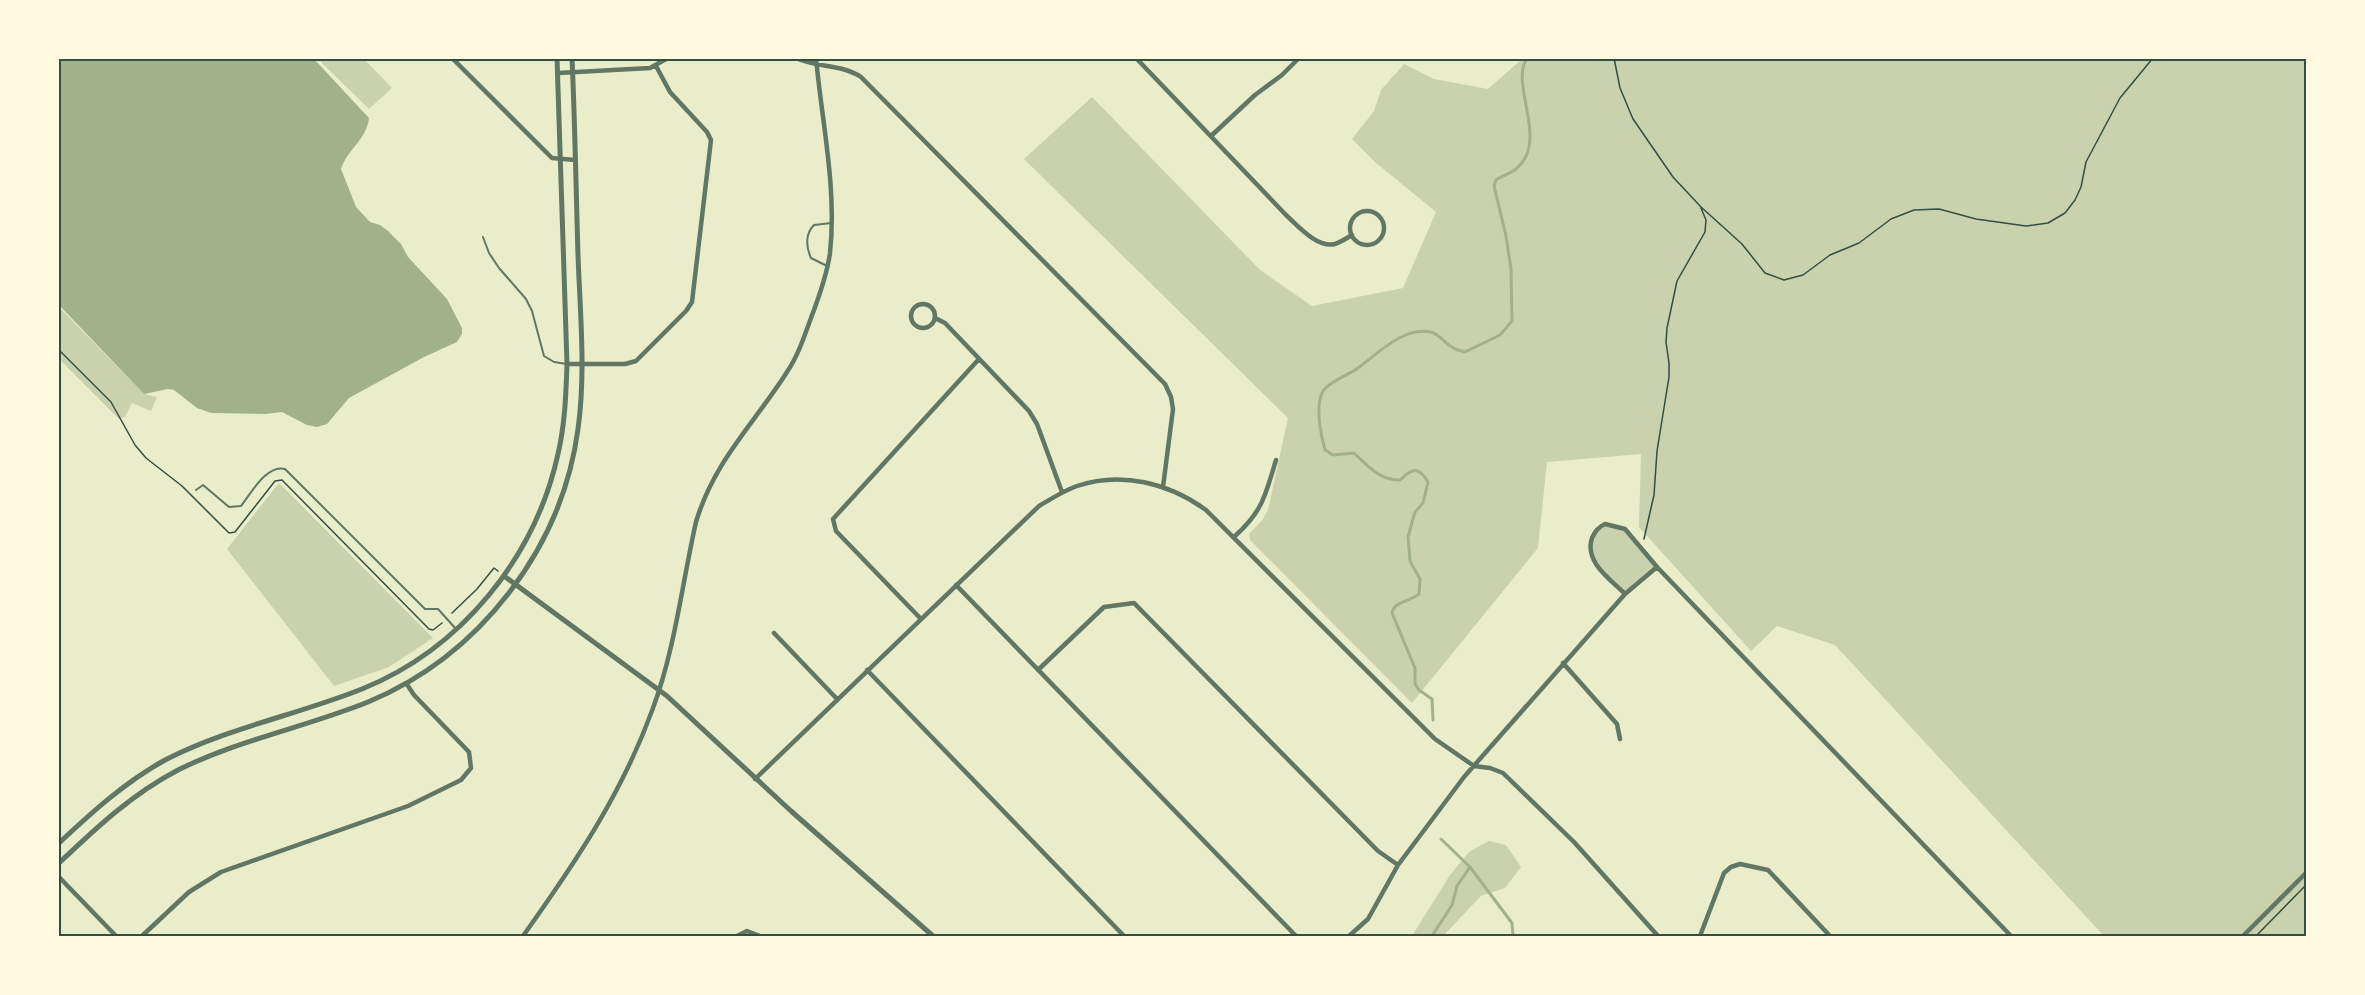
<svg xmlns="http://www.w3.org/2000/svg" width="2365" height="995" viewBox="0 0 2365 995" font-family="Lora,serif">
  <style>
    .green { fill: #cad2ad }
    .water { fill: #a3b18a }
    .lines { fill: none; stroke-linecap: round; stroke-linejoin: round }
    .stream { stroke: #a3b18a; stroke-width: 3 }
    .path { stroke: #344e41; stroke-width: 1.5 }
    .service { stroke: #617663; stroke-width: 2 }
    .minor { stroke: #617663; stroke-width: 4.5 }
    .tertiary { stroke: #617663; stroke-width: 5 }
    .neatline { fill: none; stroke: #344e41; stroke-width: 2 }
  </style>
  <rect width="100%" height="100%" fill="#e9edc9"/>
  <!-- green -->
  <path class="green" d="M1523,58L2306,59V936H2104L1835,645L1777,626L1751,651L1639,527L1641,454L1547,462L1538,548L1412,703L1250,540L1249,534L1263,519L1268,510L1288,418L1024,159L1092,97L1260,270L1312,306L1403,288L1436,212L1375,162L1352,139L1374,111L1381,90L1404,64L1434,79L1488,89Z
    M318,59H364L392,88L369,109Z
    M58,306L144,394L157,397L151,411L132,403L125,417L119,419L59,359Z
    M279,483L300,504L433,638L389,667L334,686L227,549Z
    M1605,524L1625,529L1657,567L1625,594L1596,564L1591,555L1594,532Z
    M1489,841L1506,845L1521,867L1505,888L1481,896L1443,936H1412L1450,875L1469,852Z"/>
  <!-- water -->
  <path class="water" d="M59,58L314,59L369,118C366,141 348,148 341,169L356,207L370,222L380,225L388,231L401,244L408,257L447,299L462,328V334L457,342L424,357L349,398L327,424L317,427L307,425L282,412L265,414L211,413L197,408L174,390L168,389L144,394L59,305Z"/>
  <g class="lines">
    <!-- stream -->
    <path class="stream" d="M1433,720L1432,699L1419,690L1415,684V668L1392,613C1394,601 1410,602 1419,594L1420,579L1410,561L1408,537L1415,512L1423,503L1428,482C1418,465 1411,469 1400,480C1380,481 1367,465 1354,453L1333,455L1325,450C1321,435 1315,406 1323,391C1331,380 1347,376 1358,368C1376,355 1404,326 1430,332C1439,333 1444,343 1452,347C1456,350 1461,351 1465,352L1500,335L1512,321L1511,269L1506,236L1494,186L1496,180C1502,176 1511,173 1516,169C1550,141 1509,84 1527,58
      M1470,867L1512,923L1513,936
      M1432,936L1452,905L1457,886L1470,867L1441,839"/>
    <!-- path -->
    <path class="path" d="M1614,58L1620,88L1633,119L1673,177L1701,207L1742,244L1765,273L1784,280L1803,275L1830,255L1859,243L1891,219L1914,210L1939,209L1976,219L2026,226L2048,223L2065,213L2075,200L2081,187L2086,162L2120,98L2153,58
      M58,349L111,402L135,445L146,458L182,486L229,533L235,532L275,481L282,480L429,629L433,630L442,623
      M1644,539L1654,495L1657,451L1669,377V363L1666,342L1667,328L1677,281L1705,232L1706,220L1701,208
      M452,613L477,589L494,568L498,571
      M2256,936L2306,885"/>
    <!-- service -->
    <path class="service" d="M483,237L489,253L499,268L526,299L532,311L544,356L554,362L567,364
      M827,266L811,258C806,247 805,234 814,225L831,223
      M196,490L203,485L229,507L241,506C251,493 267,464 285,469L425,609H438L456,629"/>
    <!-- minor -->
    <path class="minor" d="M452,58L552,158L575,160
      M796,58C817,68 842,64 861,77L1165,384L1171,397L1173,409L1163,487
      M1136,58L1286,215C1298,226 1317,248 1335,244C1341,242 1347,238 1352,235
      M558,73L650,68L668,58
      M1211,136L1255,95L1282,75L1299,58
      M1350 228a17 17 0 1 1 34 0a17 17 0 1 1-34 0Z
      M911 316a12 12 0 1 1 24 0a12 12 0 1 1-24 0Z
      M935,318L945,323L1029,411L1037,424L1062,492
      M567,364H625L636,361L686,311L692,302L711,140L707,132L670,92L656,66
      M1234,537C1263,511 1265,496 1276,460
      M956,585L1296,936
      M1625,594C1610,579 1584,562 1592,538C1595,531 1598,527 1605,524L1625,529L1657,567L2011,936
      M921,619L836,531L833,519L979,359
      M774,633L837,699
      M1563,663L1617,724L1620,739
      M867,670L1124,936
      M1038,670L1104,607L1134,603L1378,851L1398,865
      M755,779L1039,506C1051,499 1063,491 1077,486C1121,471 1169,483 1206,510L1435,739L1474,766L1490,768L1503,773L1574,842L1658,936
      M58,876L116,936
      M142,936L189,892L221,872L408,806L461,780L471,768L469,752L414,695L406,683
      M523,936C575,863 622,794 653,708C675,649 682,584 696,522C714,461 754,424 787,372C798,356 804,337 811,318C819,297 827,275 830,253C837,188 822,123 816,58
      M737,936L747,931L760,936
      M1349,936L1368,919L1398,865L1464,777L1625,594L1657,567
      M1700,936L1724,873L1731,867L1740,864L1768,870L1830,936
      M2243,936L2306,873"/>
    <!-- tertiary -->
    <path class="tertiary" d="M504,576L667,696L791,811L933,936
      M58,844C91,813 125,782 165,760C227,728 297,715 362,689C461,649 535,558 558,454C565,424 566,394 567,364L557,58
      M58,864C96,828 132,794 178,770C238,740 306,727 368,702C479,656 562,549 578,429C586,372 580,312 578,255C576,189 575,124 572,58"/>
  </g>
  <!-- border -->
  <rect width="2365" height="995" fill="none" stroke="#fefae0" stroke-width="120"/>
  <rect x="60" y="60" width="2245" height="875" class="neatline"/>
</svg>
